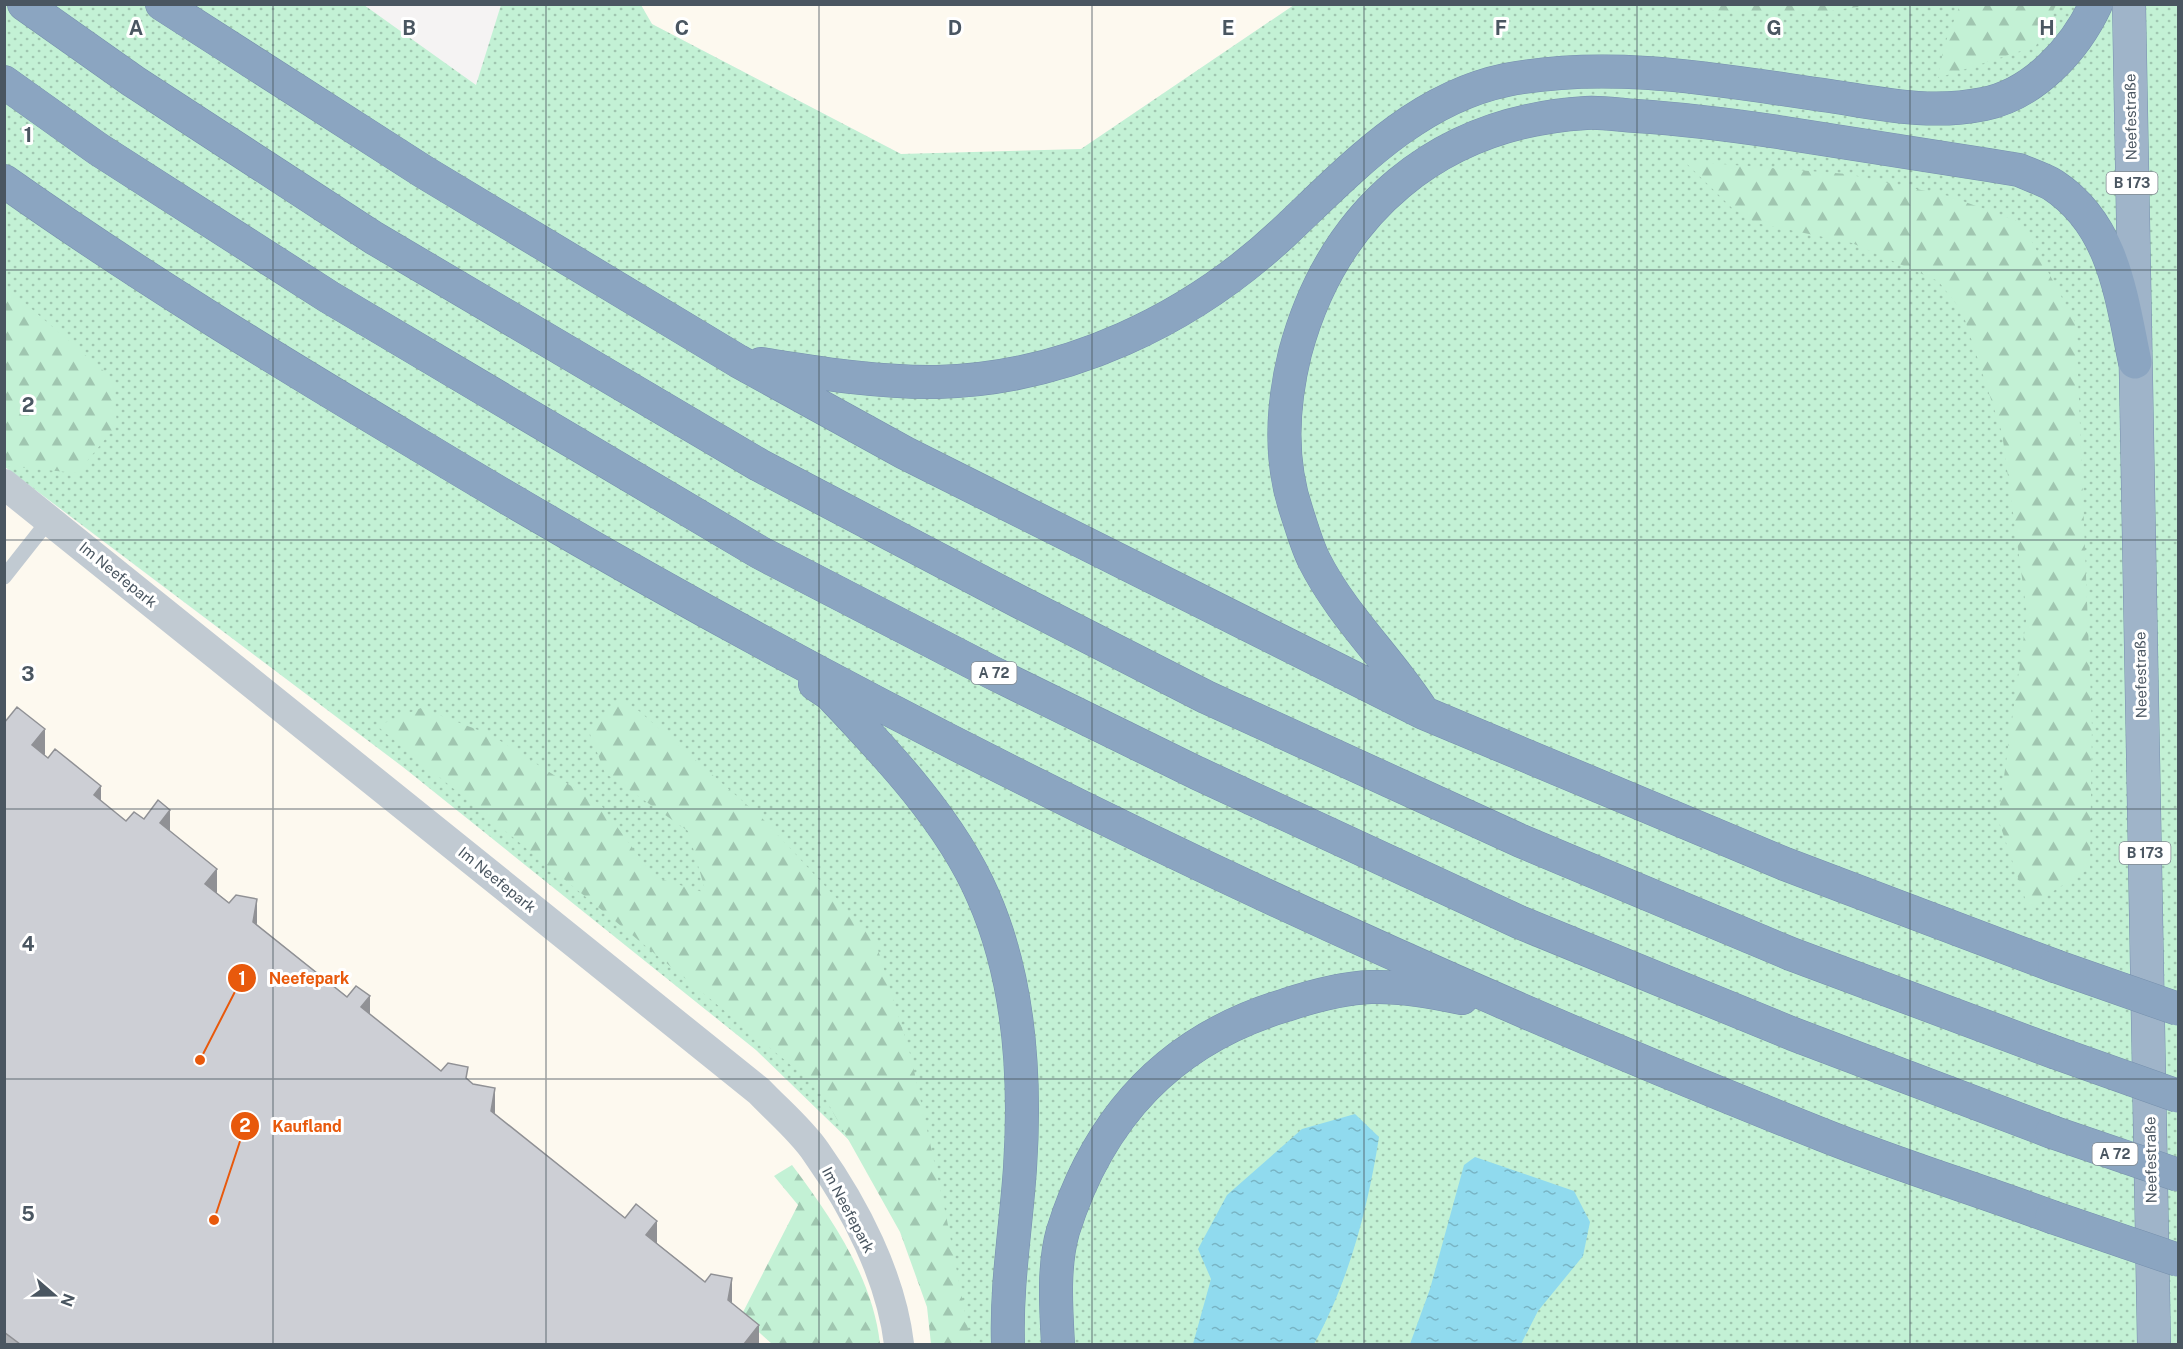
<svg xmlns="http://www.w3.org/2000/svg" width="2183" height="1349" viewBox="0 0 2183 1349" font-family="'Public Sans',sans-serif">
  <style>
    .commercial { fill: #fdf9ef }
    .grass { fill: url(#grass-dots) }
    .forest { fill: url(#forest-firs) }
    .water { fill: url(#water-ripples) }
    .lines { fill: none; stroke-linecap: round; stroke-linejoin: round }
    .trunk-casing { stroke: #7690ad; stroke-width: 34 }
    .motorway-casing { stroke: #7690ad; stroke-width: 34 }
    .service { stroke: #c1cad2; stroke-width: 15 }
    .minor { stroke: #c1cad2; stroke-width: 30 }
    .trunk { stroke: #9fb4c9; stroke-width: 33 }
    .motorway { stroke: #8ba5c1; stroke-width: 33 }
    .motorway-bridge-casing { stroke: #7690ad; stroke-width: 34; stroke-linecap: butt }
    .motorway-bridge { stroke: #8ba5c1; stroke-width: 33 }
    .wall { fill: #b0b2b7 }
    .shaded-wall { fill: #909195 }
    .building { fill: #cdcfd5; stroke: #909195; stroke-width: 1.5 }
    .grid { fill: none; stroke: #4a5661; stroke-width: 1.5; stroke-opacity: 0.55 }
    .labels { text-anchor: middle; stroke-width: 6; stroke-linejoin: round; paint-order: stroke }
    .shield { fill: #fff; stroke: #808990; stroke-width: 1.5 }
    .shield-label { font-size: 14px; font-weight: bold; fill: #4a5661 }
    .street-label { font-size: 15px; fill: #4a5661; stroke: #fff }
    .grid-label { font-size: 20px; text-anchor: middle; font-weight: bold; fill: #4a5661; stroke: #fff; stroke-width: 6; stroke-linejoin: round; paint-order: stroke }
    .leader { fill: none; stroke: #e8590c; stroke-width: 2 }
    .callout-dot { fill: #e8590c; stroke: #fff; stroke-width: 2 }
    .mark-label { font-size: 18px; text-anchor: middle; font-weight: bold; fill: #fff }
    .callout-label { font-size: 16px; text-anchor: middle; font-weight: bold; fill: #e8590c; stroke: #fff; stroke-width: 6; stroke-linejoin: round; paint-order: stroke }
  </style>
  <defs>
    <pattern id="grass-dots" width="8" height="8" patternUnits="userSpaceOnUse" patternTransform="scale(1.5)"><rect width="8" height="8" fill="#c3f1d5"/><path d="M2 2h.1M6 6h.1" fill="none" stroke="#a0c6b0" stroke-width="1.8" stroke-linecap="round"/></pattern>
    <pattern id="forest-firs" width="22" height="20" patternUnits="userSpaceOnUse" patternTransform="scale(1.5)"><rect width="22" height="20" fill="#c3f1d5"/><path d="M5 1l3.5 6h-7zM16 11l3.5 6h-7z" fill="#a0c6b0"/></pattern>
    <pattern id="water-ripples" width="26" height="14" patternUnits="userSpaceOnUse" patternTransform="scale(1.5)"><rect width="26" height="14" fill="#90daee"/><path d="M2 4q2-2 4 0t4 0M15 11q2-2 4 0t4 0" fill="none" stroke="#78b4c4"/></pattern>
  </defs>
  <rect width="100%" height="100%" fill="#f5f3f3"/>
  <!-- commercial -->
  <path class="commercial" d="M641,5H1294L1081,149L905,156L652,24Z
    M4,467L403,767L756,1050L886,1176L949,1344H5Z"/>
  <!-- grass -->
  <path class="grass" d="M4,5H364L476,85L501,5H641L652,24L901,154L1081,149L1294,5H2178V1344H949L886,1176L756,1050L403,767L5,467Z"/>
  <!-- forest -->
  <path class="forest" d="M1703,4H1872V5L1805,14L1703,10Z
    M1960,5V4L2056,5L2036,46L1938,78L1944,46Z
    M1684,161L1847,174L1949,196L2022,223L2076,324L2092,726L2090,868L2028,907L1998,819L2027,614L2002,433L1962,311L1938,281L1852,243L1756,223L1732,208Z
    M4,290L26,304L113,379L117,425L77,473L5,466Z
    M623,700L639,711L762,818L875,940L911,1057L946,1215L971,1344H931L927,1307L900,1232L820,1089L377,726L421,708L491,735L601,805L654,877L706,893L688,831L605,773L588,729Z
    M792,1165C831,1217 873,1278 880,1344H772L741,1316L798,1205L774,1176Z"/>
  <!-- water -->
  <path class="water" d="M1355,1114L1379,1137C1368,1208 1349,1281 1314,1344H1193L1211,1279L1198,1249L1227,1195L1302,1129Z
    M1475,1157L1574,1191L1590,1222L1583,1256L1538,1311L1521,1344H1410L1430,1289L1464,1165Z"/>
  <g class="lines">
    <defs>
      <path id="trunk" d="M2129,4L2154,1344"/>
      <path id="motorway" d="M24,4L133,81L374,238L759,465L1014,599L1206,697L1521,841L1791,954L2054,1052
        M162,4L424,172L738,361L905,453L1424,713L1785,864L2055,966
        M4,82L98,149L329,297L759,552L991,672L1197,773L1519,922L1793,1034L2052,1132
        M4,181C137,275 275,359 414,442C862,714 1336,942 1823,1135C1898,1165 1976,1189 2052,1217
        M761,364C819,373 878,383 937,382C1066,379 1190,320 1283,233C1349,171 1414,99 1506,80C1613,59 1723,81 1830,96C1883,104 1930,115 1984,104C2034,94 2075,49 2096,4
        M815,684L830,694C885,752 951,821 983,896C1020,980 1026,1077 1020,1168C1016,1228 1006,1284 1008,1344
        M1423,712C1390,660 1342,616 1314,560C1307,546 1302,528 1297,513C1279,461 1282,406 1295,353C1333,211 1438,122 1586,113C1602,112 1619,115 1636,116C1684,119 1731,125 1778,132C1859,145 1939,157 2019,170C2030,175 2043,179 2053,185C2114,225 2121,296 2135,362
        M1058,1344C1056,1308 1053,1266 1063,1231C1099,1116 1171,1039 1286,1005C1313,996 1343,988 1371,987C1401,986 1432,992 1462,998"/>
    </defs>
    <!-- trunk casing -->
    <use href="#trunk" class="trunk-casing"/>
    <!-- motorway casing -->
    <use href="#motorway" class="motorway-casing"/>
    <!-- service -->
    <path class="service" d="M4,577L49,520"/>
    <!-- minor -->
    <path class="minor" d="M4,484L759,1091C778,1111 801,1130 816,1152C855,1207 891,1277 899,1344"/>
    <!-- trunk -->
    <use href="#trunk" class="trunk"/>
    <!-- motorway -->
    <use href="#motorway" class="motorway"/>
    <defs>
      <path id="motorway-bridge" d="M2055,966L2178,1009
        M2054,1052L2178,1096
        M2052,1132L2178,1175
        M2052,1217L2178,1260"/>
    </defs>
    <!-- motorway-bridge casing -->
    <use href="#motorway-bridge" class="motorway-bridge-casing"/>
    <!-- motorway-bridge -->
    <use href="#motorway-bridge" class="motorway-bridge"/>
  </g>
  <!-- wall -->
  <path class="wall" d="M4,723L45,754L44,755L126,821L144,819L170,832L217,893L441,1071L468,1079L495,1112V1114L732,1303L759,1344H4Z"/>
  <!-- shaded-wall -->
  <path class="shaded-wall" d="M45,729V754L32,770V745Z
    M101,786V810L94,795Z
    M170,810V835L160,823Z
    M217,869V894L205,884Z
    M257,899V923L253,946V922Z
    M370,996V1021L361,1007Z
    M495,1088V1112L491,1136V1111Z
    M657,1221V1245L646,1235Z
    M732,1278V1303L728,1300Z
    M759,1325V1344H744Z"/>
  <!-- building -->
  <path class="building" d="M17,707L45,729L32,745L48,758L55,749L101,786L94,795L126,821L134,812L144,819L158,800L170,810L160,823L217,869L205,884L229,903L236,895L257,899L253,922L347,997L356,986L370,996L361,1007L441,1071L448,1063L468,1067L466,1078L473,1084L495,1088L491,1111L625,1218L636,1204L657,1221L646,1235L705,1282L711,1274L732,1278L728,1300L759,1325L744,1344H20L4,1332V723Z"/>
  <!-- grid -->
  <path class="grid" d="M273,4V1344M546,4V1344M819,4V1344M1092,4V1344M1364,4V1344M1637,4V1344M1910,4V1344M4,270H2178M4,540H2178M4,809H2178M4,1079H2178"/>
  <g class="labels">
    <!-- shield labels -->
    <g class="shield">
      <rect x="2106.5" y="172" width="51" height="22" rx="4.5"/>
      <rect x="971.5" y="662" width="45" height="22" rx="4.5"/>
      <rect x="2119.5" y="842" width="51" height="22" rx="4.5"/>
      <rect x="2092.5" y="1143" width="45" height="22" rx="4.5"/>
    </g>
    <g class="shield-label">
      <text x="2132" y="188">B 173</text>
      <text x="994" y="678">A 72</text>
      <text x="2145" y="858">B 173</text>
      <text x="2115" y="1159">A 72</text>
    </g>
    <!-- street labels -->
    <g class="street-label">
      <text transform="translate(2131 117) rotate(-91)" y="5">Neefestraße</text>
      <text transform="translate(118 575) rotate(39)" y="5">Im Neefepark</text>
      <text transform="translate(2141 675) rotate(-91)" y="5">Neefestraße</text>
      <text transform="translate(497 880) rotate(39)" y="5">Im Neefepark</text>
      <text transform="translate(2151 1160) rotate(-91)" y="5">Neefestraße</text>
      <text transform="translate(848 1210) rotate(62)" y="5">Im Neefepark</text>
    </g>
  </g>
  <g class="grid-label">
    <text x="136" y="35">A</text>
    <text x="409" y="35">B</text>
    <text x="682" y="35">C</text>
    <text x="955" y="35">D</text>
    <text x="1228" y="35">E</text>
    <text x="1501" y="35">F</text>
    <text x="1774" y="35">G</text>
    <text x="2047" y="35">H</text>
    <text x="28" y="142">1</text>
    <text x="28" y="412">2</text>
    <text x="28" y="681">3</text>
    <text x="28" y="951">4</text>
    <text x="28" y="1221">5</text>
  </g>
  <!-- callouts -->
  <path class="leader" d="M200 1060L242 978M214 1220L245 1126"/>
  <g class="callout-dot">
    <circle cx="200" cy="1060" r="6"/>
    <circle cx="214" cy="1220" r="6"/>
    <circle cx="242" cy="978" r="15"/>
    <circle cx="245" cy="1126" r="15"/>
  </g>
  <g class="mark-label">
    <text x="242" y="985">1</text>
    <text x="245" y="1132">2</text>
  </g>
  <g class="callout-label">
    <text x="309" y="984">Neefepark</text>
    <text x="307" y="1132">Kaufland</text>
  </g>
  <!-- border -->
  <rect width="2183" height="1349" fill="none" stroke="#4a5661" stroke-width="12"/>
  <!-- north arrow -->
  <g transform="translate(54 1295) rotate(110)" stroke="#ffffff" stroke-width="4.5" paint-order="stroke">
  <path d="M0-4.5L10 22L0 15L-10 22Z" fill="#4a5661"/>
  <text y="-9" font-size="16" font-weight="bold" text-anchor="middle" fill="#4a5661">N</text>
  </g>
</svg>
